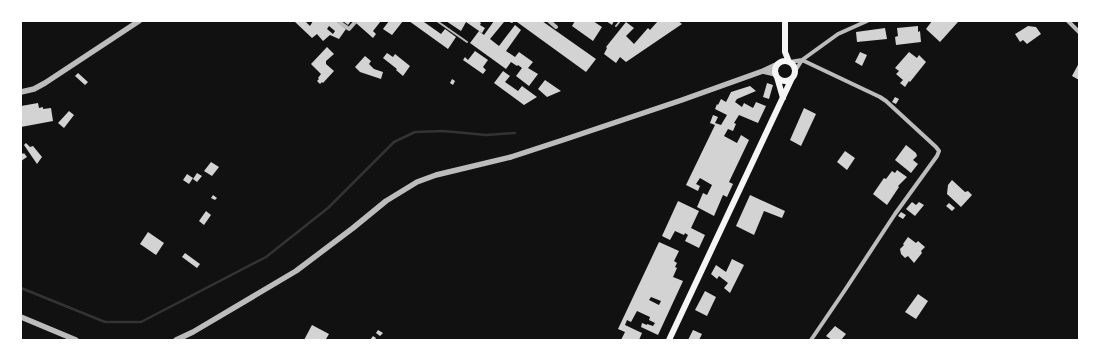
<svg xmlns="http://www.w3.org/2000/svg" width="1100" height="361" viewBox="0 0 1100 361" font-family="Literata,serif">
  <style>
    .lines { fill: none; stroke-linecap: round; stroke-linejoin: round }
    .stream { stroke: #333; stroke-width: 2.5 }
    .building { fill: #d3d3d3; fill-rule: evenodd }
    .service { stroke: #bcbcbc; stroke-width: 2 }
    .minor { stroke: #bcbcbc; stroke-width: 4 }
    .tertiary { stroke: #bcbcbc; stroke-width: 5.5 }
    .secondary { stroke: #f5f5f5; stroke-width: 6 }
  </style>
  <rect width="100%" height="100%" fill="#111"/>
  <g class="lines">
    <!-- stream -->
    <path class="stream" d="M21,288L105,322H141L266,257L328,208L394,142L415,132L443,131L486,135L515,133"/>
  </g>
  <!-- building -->
  <path class="building" d="M294,21H305L310,26L313,21H336L346,29L339,39L330,35L323,41L317,34L312,38ZM329,26L335,31L333,34L327,29Z
    M343,21H351L348,25Z
    M358,21H381L373,31L376,34L373,38L356,23Z
    M389,21H403L392,35L383,29Z
    M409,21H425L424,22L441,34L445,29L456,37L448,49Z
    M446,21H478L481,23L480,25L485,28L482,33L466,22L461,31Z
    M494,21L504,22L490,39L499,46L515,25L521,30L506,51L515,57L519,52L533,62L528,68L538,74L529,86L516,76L522,68L518,65L517,66L511,62L506,69L470,43L479,31L484,35Z
    M517,21H542L596,59L586,72L517,22Z
    M575,21H593L602,27L593,41L572,26Z
    M606,21H614L612,25Z
    M658,21H678L682,24L626,62L620,57L616,63L604,54L607,48L606,47L626,22L634,28L626,36L634,44L648,28L650,30Z
    M932,21H957L958,22L940,42L926,29Z
    M918,26V32L920,31L921,42L896,45L895,37L898,36L897,28Z
    M1028,26L1036,27L1041,34L1027,44L1023,40L1020,42L1015,34Z
    M885,28L887,39L857,42L856,32Z
    M327,47L334,54L326,61V64L334,71L323,83L322,82L320,84L317,81L319,79L318,78L321,74L311,64Z
    M475,51L488,60L483,67L486,70L483,74L463,60L465,57L468,60Z
    M860,52L867,55L862,66L855,62Z
    M909,52L917,58L919,55L926,62L910,82L909,81L905,87L900,83L903,80L896,74L899,71L895,68Z
    M387,53L393,57L395,54L410,66L403,76L396,70L397,69L383,58Z
    M365,56L371,61L369,64L374,69L383,72L381,79L360,72L355,67Z
    M1079,63V80L1072,76Z
    M503,71L510,76L505,82L518,91L522,86L537,97L524,105L494,83Z
    M78,73L88,82L85,85L75,76Z
    M452,79L455,81L453,85L450,83Z
    M545,80L561,91L547,97L538,89Z
    M767,83L773,85L769,99L763,97Z
    M750,86L756,91L737,99L735,102L742,107L744,103L753,108L756,102L766,106L758,123L739,115L734,123L736,124L733,131L728,129L724,136L737,143L741,135L749,140L729,182L733,184L727,197L723,195L714,216L697,207L703,193L707,195L712,185L700,178L696,184L700,186L698,191L686,185L715,125L710,123L713,115L718,117L715,123L721,125L727,115L715,109L717,104L718,105L721,99L726,102L731,92Z
    M895,97L899,99L896,104L892,102Z
    M38,103L39,108L43,107V109L51,108L53,121L21,127V106Z
    M804,108L816,114L801,146L790,140Z
    M69,111L74,115L64,128L58,123Z
    M26,143L30,147L33,146L42,157L37,164L24,145Z
    M906,145L916,153L917,156L913,160L918,164L911,173L895,160Z
    M845,151L855,158L847,170L837,162Z
    M21,152L23,154L24,153L27,157L21,161Z
    M211,162L219,167L212,176L204,171Z
    M897,170L907,177L898,186L899,187L887,205L873,194L884,178L886,179L892,171L895,173Z
    M197,173L202,176L197,182L193,179Z
    M187,174L193,178L189,184L183,180Z
    M952,180L965,192L968,191L972,195L961,207L947,194L948,185Z
    M213,195L217,198L215,200L211,198Z
    M750,195L785,211L782,218L764,211L754,235L736,226Z
    M678,201L699,211L691,228L705,235L699,248L685,241L688,235L685,233L684,235L675,231L670,240L662,236Z
    M912,202L916,205L919,202L924,205L915,216L906,209Z
    M949,203L955,208L952,211L946,206Z
    M206,211L211,215L204,225L199,221Z
    M901,212L906,215L903,219L898,216Z
    M148,232L164,243L156,255L140,244Z
    M908,237L916,243L918,241L925,247L921,251L922,253L914,263L908,256L905,258L901,254L900,249L904,245L903,244Z
    M659,242L679,251L674,261L677,263L675,267L677,268L673,277L683,281L658,335L641,327L642,323L647,325V324L653,326L655,323L649,320L650,317L637,311L631,322L627,320L625,325L642,333L639,340H621L625,332L618,329ZM651,297L661,301L659,305L649,300Z
    M185,253L200,264L197,268L182,257Z
    M732,259L744,265L730,293L724,288L728,283L719,276L717,279L711,274L716,265L726,272Z
    M705,291L716,297L707,316L695,310Z
    M918,294L928,301L916,319L905,312Z
    M312,325L329,334L326,339L329,340H304Z
    M835,326L846,334L841,340H832L826,336Z
    M378,330L383,333L380,336L376,333Z
    M693,330L702,334L699,340H688Z
    M373,336L376,338L375,340H370Z"/>
  <g class="lines">
    <!-- service -->
    <path class="service" d="M437,21L467,42
      M510,21L512,22
      M616,26L620,21"/>
    <!-- minor -->
    <path class="minor" d="M338,21L349,29L356,21
      M549,21L556,27
      M1068,21L1079,32
      M790,62L802,60L880,97L886,101L936,147L939,151L937,156L895,214L845,290L811,340
      M795,71L802,60L838,34L867,21"/>
    <!-- tertiary -->
    <path class="tertiary" d="M763,71L776,74
      M21,92L34,89L45,83L139,21
      M21,317L76,340
      M176,340L193,332L296,271L353,228L386,201L417,182L436,175L511,157L563,140L682,100L763,71L778,64"/>
    <!-- secondary -->
    <path class="secondary" d="M785,21V52L789,62
      M775 71a10 10 0 1 1 20 0a10 10 0 1 1-20 0Z
      M777,77L783,98
      M669,340L792,78"/>
  </g>
  <!-- border -->
  <rect width="1100" height="361" fill="none" stroke="#ffffff" stroke-width="44"/>
</svg>
